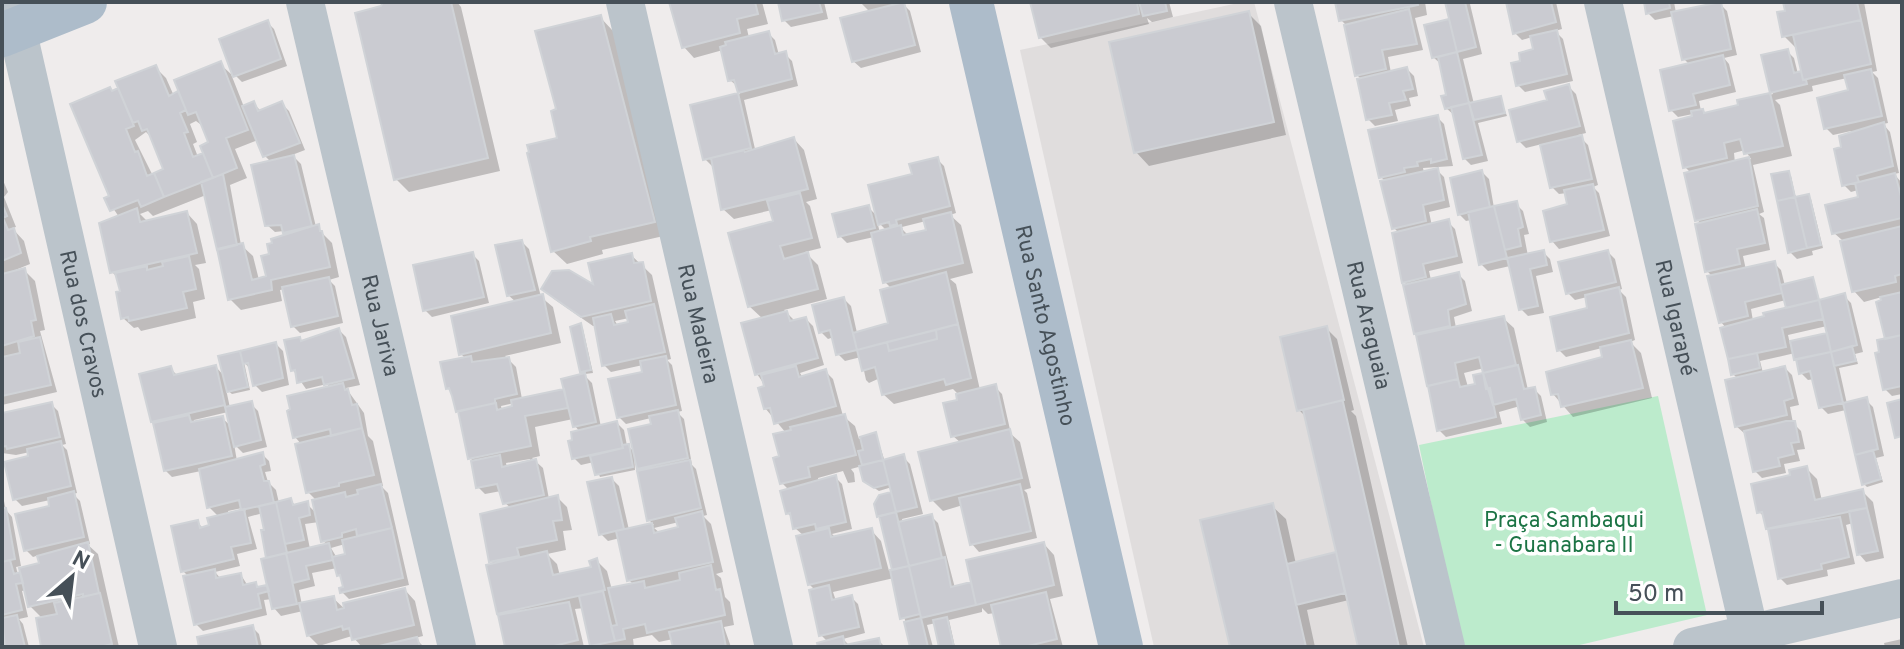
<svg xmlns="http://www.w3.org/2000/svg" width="1904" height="649" viewBox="0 0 1904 649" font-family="Overpass,sans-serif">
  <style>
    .education { fill: #e0dddd }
    .green { fill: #bcebcc }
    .shadow { fill: #0003; fill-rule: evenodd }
    .building { fill: #cacbd1; stroke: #d0d3d7; stroke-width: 2 }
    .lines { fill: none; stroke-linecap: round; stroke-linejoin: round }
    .minor { stroke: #bbc4cb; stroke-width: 38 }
    .major { stroke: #adbcca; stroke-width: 44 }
    .labels { text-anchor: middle; stroke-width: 7; stroke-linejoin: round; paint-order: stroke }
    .street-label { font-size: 22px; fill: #465058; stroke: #fff }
    .park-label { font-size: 22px; fill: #1c7445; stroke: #fff }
  </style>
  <rect width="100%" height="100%" fill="#efecec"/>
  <!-- education -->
  <path class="education" d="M1243,2H1254L1424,647H1154L1020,50Z"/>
  <!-- green -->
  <path class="green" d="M1658,396L1707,615L1571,647H1461L1419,445Z"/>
  <!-- shadow -->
  <path class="shadow" d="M386,2H457L461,7L500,171L409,192L396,179L382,8Z
    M671,2H762L768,24L747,29L749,38L768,33L775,40L779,55L785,54L792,61L798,86L744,100L755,149L794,139L804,150L817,199L806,202L810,206L821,248L805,252L818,265L827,299L784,310L794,320L806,319L813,326L824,365L800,373L803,378L826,372L833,379L843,416L855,426L859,439L876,434L885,462L903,457L910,464L923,514L902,519L903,523L931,516L938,523L955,588L973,584L1044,544L1054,555L1063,596L1050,599L1063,647H1003L995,613L988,614L982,608V612L949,620L955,647H941L936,623L927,625L933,647H912L894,578L833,592L836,601L851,597L858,604L865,633L843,639L850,646L878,640L885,647H820L828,642L821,635L815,590L809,584L804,536L795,528L793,518L787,513L789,490L782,483V458L786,433L765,408L766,387L757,374L763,319L749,306L775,223L772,210L734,219L723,209L715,166H712L705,159L692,107L740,94L738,87L730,80L723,50L694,58L684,47ZM862,466L868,484L879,491L892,487L895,499L878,516L882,520L892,570L889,571L881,541L871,530L836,538L832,534L852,529L842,484L835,477L819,482L818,478L843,471L848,483L855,482L854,473L851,469Z
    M781,2H824L828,19L791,27L784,20Z
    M860,2H904L902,3L910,11L921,52L861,68L853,61L870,12Z
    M1032,2H1169L1173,17L1152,22L1147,18L1149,24L1051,48L1040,37Z
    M1337,2H1425L1427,15L1415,18L1423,50L1388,57L1391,73L1407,69L1414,76L1418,96L1409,98L1411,106L1395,110L1398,121L1375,126L1368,119L1362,80L1357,75L1346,25L1341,20Z
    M1447,2L1470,4L1482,54L1463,59L1474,104L1500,98L1507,116L1478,123L1488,161L1471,165L1464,158L1454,115L1446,108L1449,96L1442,65L1433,57L1427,27L1452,21Z
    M1508,2H1556L1562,29L1555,31L1563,39L1573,81L1525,92L1518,85L1523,62L1535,51L1532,37L1522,40L1515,33Z
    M1646,2H1674L1676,13L1720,4L1727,11L1737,55L1724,58L1729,64L1736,92L1699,101L1701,111L1707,115L1740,107V102L1773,94L1764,56L1787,51L1794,58L1798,74L1803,73L1798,46L1795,47L1784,36L1787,12L1785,2H1864L1877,71L1872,72L1878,78L1888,123L1883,124L1890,132L1899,173L1894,174L1902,183V394L1892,396L1885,389L1881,354L1887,340L1882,297L1864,302L1854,291L1842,240L1834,233L1860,199L1858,190L1851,192L1844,185V149L1851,131L1833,135L1826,128L1850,91L1847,78L1812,86L1813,91L1775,100L1780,105L1792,156L1753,165L1764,212L1759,214L1764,218L1770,250L1743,256L1746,270L1774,263L1781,270L1785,286L1813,279L1820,301L1844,296L1851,303L1863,352L1855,354L1858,364L1839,368L1847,404L1866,400L1873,407L1884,456L1876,458L1883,482L1867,487L1864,484L1846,410L1828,414L1821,407L1814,379L1808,380L1801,373L1795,353L1760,361L1763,373L1785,368L1792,375L1799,405L1790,407L1793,423L1801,431L1805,449L1797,450L1800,461L1784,464L1786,473L1762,478L1755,471L1746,433H1744L1736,426L1738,379L1733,374L1726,328L1721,322L1713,277L1707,271L1702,224L1697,220L1691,173L1685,167L1693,114L1678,117L1671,110L1690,65L1684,59L1674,16L1655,20L1648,13ZM1745,150L1751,159L1735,163L1734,153ZM1786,300L1788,309L1753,321L1751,309ZM1827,326L1829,334L1790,344L1788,335Z
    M1248,13L1261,26L1286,135L1149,166L1136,152Z
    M600,17L613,31L668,235L602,250L603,254L567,264L553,251L559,139L558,111Z
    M267,22L274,29L287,66L242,82L235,75Z
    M220,64L231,74L244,107L253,103L260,110L282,104L289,111L305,150L292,155L301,164L316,227L332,243L339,277L329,280L335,286L343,323L300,333L293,326L285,289L280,290L282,301L241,310L230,299L206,195L153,216L148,211L140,214L148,222L187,213L197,224L206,263L195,265L199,269L205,299L193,302L196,318L141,331L138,327L134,328L123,318L122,292L119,279L112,272L119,217L107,199L111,197L113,93L155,67L166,78L174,96ZM196,121L200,124L203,123L211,143L206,154L198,157L193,144L197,142L190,124ZM146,132L154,140L166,170L153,176L135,140ZM258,140L265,156L271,162L267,225L275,232L284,231L288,235L272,255L268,278L259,280L253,256L241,245L230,185L247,178L235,149Z
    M1569,87L1576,94L1586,133L1578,135L1588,145L1598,185L1593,187L1599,193L1610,236L1559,249L1552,241L1569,206L1567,193L1559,194L1552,187L1542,144L1526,148L1519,141L1549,101Z
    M1437,117L1444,124L1453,166L1423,168L1424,173L1437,170L1444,177L1450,207L1429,212L1432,226L1448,222L1455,229L1463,263L1429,271L1431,280L1458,274L1465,281L1472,311L1454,317L1456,328L1503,318L1514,328L1528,390L1534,389L1541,396L1547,422L1530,427L1522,419L1520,406L1499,412L1502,424L1446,437L1439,430L1416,333L1408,286L1404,282L1399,233L1394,228L1386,182L1381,177ZM1484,368L1486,374L1476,377L1478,386L1468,387L1464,373Z
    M937,159L944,166L956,213L950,215L961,225L973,273L950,279L956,284L980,390L995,387L1002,394L1011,434L1020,442L1031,488L1024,490L1027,493L1037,538L979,552L972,544L963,505L943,511L932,500L961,443L953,436L960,401L958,394L953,389L894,404L883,394L880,378L869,383L866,380L861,357L845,361L838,354L834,337L828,339L821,332L844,299L851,306L857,333L891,325L892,289L885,282L874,237L847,243L840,236L868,207L878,217L914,176ZM877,221L887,231L880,233ZM926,221L928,231L909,236L903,230L902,227Z
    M1482,172L1489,179L1494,208L1516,204L1523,211L1529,234L1524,235L1528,256L1543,252L1550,259L1553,272L1536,276L1544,313L1528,316L1521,309L1510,266L1488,271L1481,264L1471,220L1466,221L1459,214Z
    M1788,173L1791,176L1796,199L1808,196L1811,199L1823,248L1812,251L1813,255L1797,259L1790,252Z
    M2,178L8,192L4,197L16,227L12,228L24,241L30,264L13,271L14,273L24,270L35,281L45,330L40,331L57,392L2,405V359L4,358L2,356Z
    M522,242L529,249L541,297L553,307L561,343L505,356L516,367L522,399L563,391L585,376L592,383L601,427L617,423L624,430L627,446L634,451L635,470L600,477L594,462L581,465L574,458L580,432L575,426L573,419L535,427L540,456L532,458L543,468L549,499L557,497L567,507L572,530L563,531L566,550L547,554L557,564L560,576L593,568L597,561L607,571L612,590L634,585L629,580L620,538L608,541L601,534L612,479L619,486L629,530L654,525L649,520L643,472L639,468L653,426L651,418L626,424L619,417L644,374L643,365L611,372L604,365L597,326H593L554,299L543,289L596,288L631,255L652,275L671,359L667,360L672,365L682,411L677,412L684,419L692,465L696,469L707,515L703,516L711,524L723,572L716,574L721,578L725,597L730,602L734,625L724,627L731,647H675L673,639L659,642L652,635L633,639L634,647H592L584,608L575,609L584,647H507L502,617L499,613L495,565L491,561L511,508L505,503L501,491L485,494L478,487L461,414L453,393L448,388L466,359L461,354L516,302L508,295ZM629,318L630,324L618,326L615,321ZM514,403V408L502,411L501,406ZM530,459V462L507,468L506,463ZM679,522L680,529L660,533L654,528Z
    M1608,252L1615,259L1622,289L1619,290L1626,297L1635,340L1630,342L1641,353L1652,398L1573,417L1553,394L1605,358L1602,348L1566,357L1559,350L1590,310L1587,297L1575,300L1568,293Z
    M472,254L479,261L489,303L432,317L425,310Z
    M580,326L583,329L593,373L585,374L582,371Z
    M1326,328L1337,339L1354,410L1351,411L1356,416L1408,647H1360L1349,600L1307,610L1315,647H1232L1272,506L1286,519L1296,564L1335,554L1339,559L1307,418L1299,410Z
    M339,330L346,337L360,385L346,388L364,413L368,436L373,441L383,486H381L388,493L409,585L349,599L342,592L346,588L337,568L312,573L315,586L299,590L302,605L333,598L347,611L405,590L415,601L423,636L415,638L424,647H362L352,636L319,646L308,635L303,611L281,616L274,608L272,599L264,600L267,615L203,631L196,624L189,577L183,571L197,522L204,529L219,517L209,507L201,471L172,477L165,470L153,421L171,369L178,376L216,367L225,377L221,357L276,344L283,351L289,385L262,392L255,385L251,370L244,362L250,390L232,394L226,389L230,408L251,404L258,411L267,447L243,453L234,444L237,461L262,454L269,461L271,471L265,472L268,482L276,490L279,503L290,500L296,506L307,504L317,514V501L308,492L302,445L295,437L330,388L327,384L306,389L293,370L302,342ZM228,412L232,427L222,418L194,424V420ZM242,508L246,511L229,515L228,511ZM263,513L267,531L269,586L259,589L255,585L248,586L241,575L221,579L215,572L240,566L237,554L257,549L248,517ZM319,522L323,541L328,545L310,549L305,524ZM345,544L348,555L337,558L331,548Z
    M51,404L58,411L66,444L62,445L67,450L77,493L73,494L80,501L90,544H87L98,554L119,647H44L43,619L30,606L26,590L22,591L28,617L19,619L23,624L29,647H2V623L6,627L9,624L2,617V492L6,510L12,517L21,566L16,567L18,575L42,565L39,555L33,557L26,550L51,507L50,500L22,506L15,499L30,458V452L16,455L2,453V415Z
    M1806,468L1817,479L1822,501L1862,491L1873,502L1884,558L1866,562L1859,554L1853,523L1846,525L1855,564L1827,570L1828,576L1787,585L1780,578L1767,519L1759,512L1793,476Z
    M252,627L259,634L262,647H201Z
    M1902,639V647H1885L1884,643Z"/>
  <!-- building -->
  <path class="building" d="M383,2H451L488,158L394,180L355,13L381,6Z
    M669,2H755L758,14L737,19L740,33L682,48Z
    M778,2H819L822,12L782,21Z
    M904,2L915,45L852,62L840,18Z
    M1030,2H1137L1139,14L1039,38Z
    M1139,2H1165L1167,11L1143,16Z
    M1335,2H1417L1418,5L1339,21Z
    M1445,2H1465L1476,47L1457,52Z
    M1506,2H1551L1556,22L1513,34Z
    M1644,2H1669L1670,8L1646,14Z
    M1721,2L1731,49L1682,60L1671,12Z
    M1783,2H1857L1861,20L1782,37L1777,12L1785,11Z
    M1409,9L1417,44L1382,50L1386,69L1355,76L1344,25Z
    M1249,11L1274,122L1134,153L1109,42Z
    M601,15L655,222L590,237L591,241L551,252L527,153L529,152L527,145L557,138L551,111L556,109L535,31Z
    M1449,19L1457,52L1432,58L1424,25Z
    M268,20L281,59L233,77L219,39Z
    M1861,20L1871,64L1803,80L1793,35Z
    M1557,30L1567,74L1516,86L1511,63L1520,61L1519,53L1533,49L1530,36Z
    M769,31L775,54L786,51L792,79L738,93L734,80L728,81L720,47L726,45L725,42Z
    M1788,49L1794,73L1801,71L1803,80H1806L1807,84L1770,93L1761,55Z
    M1457,52L1469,103L1445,109L1441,96L1446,95L1438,57Z
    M1723,55L1730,85L1693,94L1696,105L1669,111L1660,70Z
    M221,61L248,130L226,138L237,168L213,178L200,146L208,142L196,112L188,115L174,80Z
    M156,65L169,96L178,91L186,110L180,113L188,132L184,133L193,157L203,153L213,178L164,197L154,173L163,169L147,129L142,131L138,121L133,123L115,81Z
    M1407,67L1413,89L1403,91L1406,100L1389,103L1392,115L1366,120L1357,79Z
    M1871,69L1882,116L1824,129L1817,98L1848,90L1844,75Z
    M1569,84L1580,126L1517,142L1509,110L1547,100L1544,91Z
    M110,87L112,91L118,88L134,126L126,129L135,152L138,151L147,176L154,173L164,197L141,207L138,200L110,211L104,198L109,196L70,104Z
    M738,93L751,148L703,160L690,105Z
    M1770,93L1783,146L1744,154L1740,139L1724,143L1727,158L1683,168L1673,121L1692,116L1691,111L1703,109L1704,113L1738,105L1737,100Z
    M1501,96L1505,113L1474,120L1469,103Z
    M254,101L258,111L282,101L300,143L263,157L242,106Z
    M1469,103L1482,155L1463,159L1451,107Z
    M1438,115L1447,159L1431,163V159L1417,162L1418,166L1404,168L1405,172L1379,178L1368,130Z
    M1884,122L1893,166L1857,176L1859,182L1842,186L1834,149L1841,147L1839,136Z
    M1582,135L1592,179L1550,188L1540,145Z
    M794,137L808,189L721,210L711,158L745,150V152Z
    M294,155L312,226L283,233L281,225L265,226L251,165Z
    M938,157L950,206L896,220L897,224L890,226L889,222L878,225L868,185L912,174L909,164Z
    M1749,157L1758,206L1695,221L1684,173Z
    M1438,168L1444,200L1423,205L1426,221L1392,229L1380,181Z
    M1482,170L1490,207L1458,215L1450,178Z
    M1789,171L1795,197L1777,201L1771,174Z
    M1895,173L1902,200V218L1832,234L1825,205L1858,197L1855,183Z
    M223,174L237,245L217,250L201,182Z
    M1593,184L1604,230L1550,242L1543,211L1567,204L1564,190Z
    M800,193L812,238L780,246L784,259L808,252L818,289L748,307L728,233L773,221L767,201Z
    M1809,194L1821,245L1807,248L1795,197Z
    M1795,197L1807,248L1788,253L1777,201Z
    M1517,201L1523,227L1518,229L1521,246L1505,250L1494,206Z
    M2,204L7,216L3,218L8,230L14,228L21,253L2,261Z
    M869,205L875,228L838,237L832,214Z
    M1494,206L1507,258L1479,265L1468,212Z
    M137,208L140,222L187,211L197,253L110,273L99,223Z
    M1757,209L1765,243L1737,249L1740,264L1705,272L1695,224Z
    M951,212L963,263L883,283L871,233L901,225L903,235L926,230L923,219Z
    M1449,219L1457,256L1423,264L1426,277L1402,283L1392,233Z
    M319,224L320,231H322L330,267L271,280L272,290L228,300L217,249L243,243L252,280L266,276L261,256L269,254L267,244L272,243L271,239Z
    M1902,226V274L1895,276L1896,282L1852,292L1840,241Z
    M522,240L535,290L507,296L495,245Z
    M1544,250L1547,265L1530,269L1538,306L1519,310L1507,258Z
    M1608,250L1616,282L1566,294L1558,262Z
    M473,252L484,297L423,311L413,265Z
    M632,253L634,263L643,262L651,301L581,317L541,289L552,271L569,270L593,284L588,263Z
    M189,256L196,289L183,292L187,308L129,321L128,317L121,319L116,292L120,291L115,273L147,266V270L163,266L162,262Z
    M1775,261L1782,293L1745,302L1748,316L1719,323L1707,276Z
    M25,268L36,320L31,321L34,336L2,346V274Z
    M946,272L958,324L857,350L853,333L888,323L880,290Z
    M1459,272L1466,304L1448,310L1450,326L1414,334L1403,285Z
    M329,277L338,316L291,327L282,287Z
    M1813,277L1819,300L1786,308L1780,285Z
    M1619,287L1629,333L1557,351L1550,317L1587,308L1585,295Z
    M1902,292V335L1885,339L1876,302L1881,300L1880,297Z
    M1845,293L1857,345L1831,352L1819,300Z
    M543,294L551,333L459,355L451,316Z
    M844,297L857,350L836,355L830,330L819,333L812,305Z
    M1819,300L1823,319L1782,328L1786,347L1728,359L1720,328L1764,316L1763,313Z
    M654,304L665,352L602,366L593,318L611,314L614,325L628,322L625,311Z
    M787,311L790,321L806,317L818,358L755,375L741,323Z
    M1504,316L1516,365L1483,373L1479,357L1455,363L1458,379L1427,386L1416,335Z
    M581,323L591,370L580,372L570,327Z
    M958,324L971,378L946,385L944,379L882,395L875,367L862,371L857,350L887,342L889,351L937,339L936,330Z
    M1327,326L1344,400L1297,411L1280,337Z
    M339,328L354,378L324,385L322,377L297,383L295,370L291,371L284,340L300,337L301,341Z
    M936,330L937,339L889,351L887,342Z
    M1827,333L1831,352L1794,360L1790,341Z
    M1902,335V386L1883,390L1875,353L1879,352L1877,340Z
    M40,337L51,385L2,396V357L20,353L18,342Z
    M1631,340L1643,388L1561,407L1558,394L1551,395L1546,372L1602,357L1600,347Z
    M276,342L283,378L253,386L248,363L243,364L240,351Z
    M1852,346L1856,361L1834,366L1831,352Z
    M240,351L248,387L227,392L218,356Z
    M1831,352L1843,403L1819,408L1810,371L1799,374L1796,359Z
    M1757,353L1760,368L1731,375L1728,359Z
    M471,356L472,362L509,357L517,394L495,399V403L456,412L452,396L449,388L446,389L440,362Z
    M666,356L676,405L617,418L608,379L642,372L640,361Z
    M216,365L225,405L151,422L139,374L171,366L174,375Z
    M1518,365L1524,389L1535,387L1541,415L1521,420L1516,399L1493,405L1483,373Z
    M796,366L799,377L826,369L836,406L774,424L770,408L764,409L758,388L764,386L761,375Z
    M1785,366L1793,398L1784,401L1787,415L1735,427L1725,380Z
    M585,373L596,422L573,427L561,379Z
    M1483,373L1486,389L1490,388L1496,417L1437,431L1428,386L1458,379L1460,387L1475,384L1473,375Z
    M343,383L345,390L348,389L352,405L357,404L362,428L331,436L330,429L293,438L287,411L290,409L287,396Z
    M996,384L1005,424L951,437L943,403L957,400L956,394Z
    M564,389L568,408L525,416L531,446L468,459L458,411L496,403L497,410L512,406L511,400Z
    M1867,397L1878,449L1855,455L1843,403Z
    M1902,399V436L1895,438L1887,403Z
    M1343,400V402L1399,647H1358L1336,552L1303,410Z
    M252,401L261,440L234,447L225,407Z
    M52,402L60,437L7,449L6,446L2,447V413Z
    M678,410L688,458L637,469L628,429L651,424L649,416Z
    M845,414L856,455L808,467L810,477L780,484L773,458L779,456L773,434L791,430L790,427Z
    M189,415L191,422L223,416L232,456L164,471L153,423Z
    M617,421L623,448L572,459L568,441L572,440L571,432Z
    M1786,421H1795L1799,442L1791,443L1794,454L1778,458L1780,466L1753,472L1744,431Z
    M362,428L374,475L339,483V486L306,493L295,444Z
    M1010,429L1022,478L930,501L918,452Z
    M876,432L883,460L862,465L858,451L863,450L860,437Z
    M61,441L71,486L13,500L4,462L28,456L27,449Z
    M629,444L633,467L595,475L590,456L623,448L622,445Z
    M1873,450L1881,479L1862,485L1855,455Z
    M263,452L265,464L260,466L264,481H269L274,503L241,510L239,500L207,508L199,469Z
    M904,454L917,507L896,512L883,460Z
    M500,455L502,467L536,459L544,495L503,504L497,484L476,488L471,461Z
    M690,460L701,508L647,521L637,471Z
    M883,460L889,484L874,488L863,481L859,466Z
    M1807,466L1815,500L1863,489L1867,508L1766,529L1762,512L1757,513L1751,484L1790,475L1789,470Z
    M836,475L846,522L816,529L815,524L793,529L790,513L786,514L780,491Z
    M612,477L624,529L599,535L587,482Z
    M381,484L392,528L357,536L356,529L342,533V537L321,542L312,500L345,492L346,497L358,494L357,490Z
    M1020,484L1031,531L970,545L959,498Z
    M74,491L84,537L24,551L15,514L49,506L48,498Z
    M891,492L896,512L877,517L874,504L879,495Z
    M558,495L562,520L553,521L557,540L517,548L519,556L489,562L480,514Z
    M291,498L293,505L308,501L310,515L299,518L304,540L285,544L276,502Z
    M276,502L287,553L266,558L261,530H264L259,506Z
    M1273,503L1306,647H1230L1200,520Z
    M2,508H6L15,559L2,562Z
    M1867,508L1878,551L1857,555L1849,511Z
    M244,509L251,543L231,547L234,559L181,572L171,526L198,520L200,528L209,525L207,518Z
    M702,511L713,562L627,581L616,531L652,523L654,533L678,527L675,518Z
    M896,512L909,566L892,570L879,516Z
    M932,514L942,558L909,566L898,522Z
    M1840,517L1849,557L1821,564L1822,569L1778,579L1768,529Z
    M392,528L403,578L340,593L339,588L343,587L340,575L337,576L332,557L345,554L342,540Z
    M829,528L831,537L872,528L881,568L808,585L796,536Z
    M88,542L99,593L83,597V594L28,607L19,568L39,563L37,556Z
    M1044,542L1054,585L976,605L966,560Z
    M329,543L333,560L306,566L309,579L293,583L286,553Z
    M547,551L553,575L591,567L589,561L597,558L605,590L497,614L486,565Z
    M1336,552L1345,593L1296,605L1287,564Z
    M286,553L297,604L272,609L261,559Z
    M945,557L951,587L971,582L976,605L921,618L909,566Z
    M10,560L14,574L20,572L23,583L16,584L22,610L2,615V562Z
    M711,565L716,590L720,589L725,615L647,633L645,624L623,629L625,639L615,641L611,626L617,625L608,588L644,581L645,588L680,580L679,573Z
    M909,566L920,614L900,619L890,570Z
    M215,569L216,578L241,573L243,585L256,582L257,587L267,585L269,591L258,594L261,608L194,625L183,576Z
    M829,585L832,600L852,595L859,627L819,636L809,590Z
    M405,588L414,625L352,640L349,628L343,630L342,626L307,636L299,603L334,596L337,610L344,608L343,603Z
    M603,591L615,641L590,646L579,596Z
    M1046,592L1057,639L1024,647H1001L991,605Z
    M100,593L112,644L100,647H41L36,618L57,614L54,603Z
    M569,602L578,640L550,647H505L498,615Z
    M17,615L25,647H5L2,618Z
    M947,617L954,647H939L933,620Z
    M921,618L928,647H910L904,622Z
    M721,621L726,647H673L669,632Z
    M253,625L258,647H199L197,637Z
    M843,636L845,645L879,638L881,647H818L817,643Z
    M417,637L420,647H375Z"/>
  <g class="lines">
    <!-- minor -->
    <g class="minor">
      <path id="s1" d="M11,2L158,647"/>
      <path id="s2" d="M305,2L457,647"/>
      <path id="s3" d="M625,2L774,647"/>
      <path id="s4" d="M1293,2L1446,647"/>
      <path id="s5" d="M1603,2L1750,634"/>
      <path d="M1692,647L1902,598"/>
    </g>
    <!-- major -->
    <g class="major">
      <path id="s6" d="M971,2L1121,647"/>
      <path d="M2,35L85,2"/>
    </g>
  </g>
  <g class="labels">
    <!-- street labels -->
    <g class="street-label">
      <text dy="8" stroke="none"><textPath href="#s5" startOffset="324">Rua Igarapé</textPath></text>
      <text dy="8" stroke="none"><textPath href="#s1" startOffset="330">Rua dos Cravos</textPath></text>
      <text dy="8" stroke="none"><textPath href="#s2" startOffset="332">Rua Jariva</textPath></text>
      <text dy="8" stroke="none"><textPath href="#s3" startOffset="330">Rua Madeira</textPath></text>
      <text dy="8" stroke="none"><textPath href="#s6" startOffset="332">Rua Santo Agostinho</textPath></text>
      <text dy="8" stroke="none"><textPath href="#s4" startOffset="332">Rua Araguaia</textPath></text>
    </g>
    <!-- park labels -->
    <g class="park-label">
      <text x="1564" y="527">Praça Sambaqui<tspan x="1564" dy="25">- Guanabara II</tspan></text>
    </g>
  </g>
  <!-- border -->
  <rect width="1904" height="649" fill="none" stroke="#465058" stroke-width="8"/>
  <!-- north arrow -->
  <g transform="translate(72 577) rotate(28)" stroke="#ffffff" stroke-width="6" paint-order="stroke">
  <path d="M0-6L14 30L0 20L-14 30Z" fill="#465058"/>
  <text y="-12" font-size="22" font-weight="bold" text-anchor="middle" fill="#465058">N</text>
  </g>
  <!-- scale -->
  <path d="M1616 601v12h206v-12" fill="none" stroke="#465058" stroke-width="4"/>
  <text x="1628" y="601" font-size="24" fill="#465058" stroke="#ffffff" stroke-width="6" paint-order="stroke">50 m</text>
</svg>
